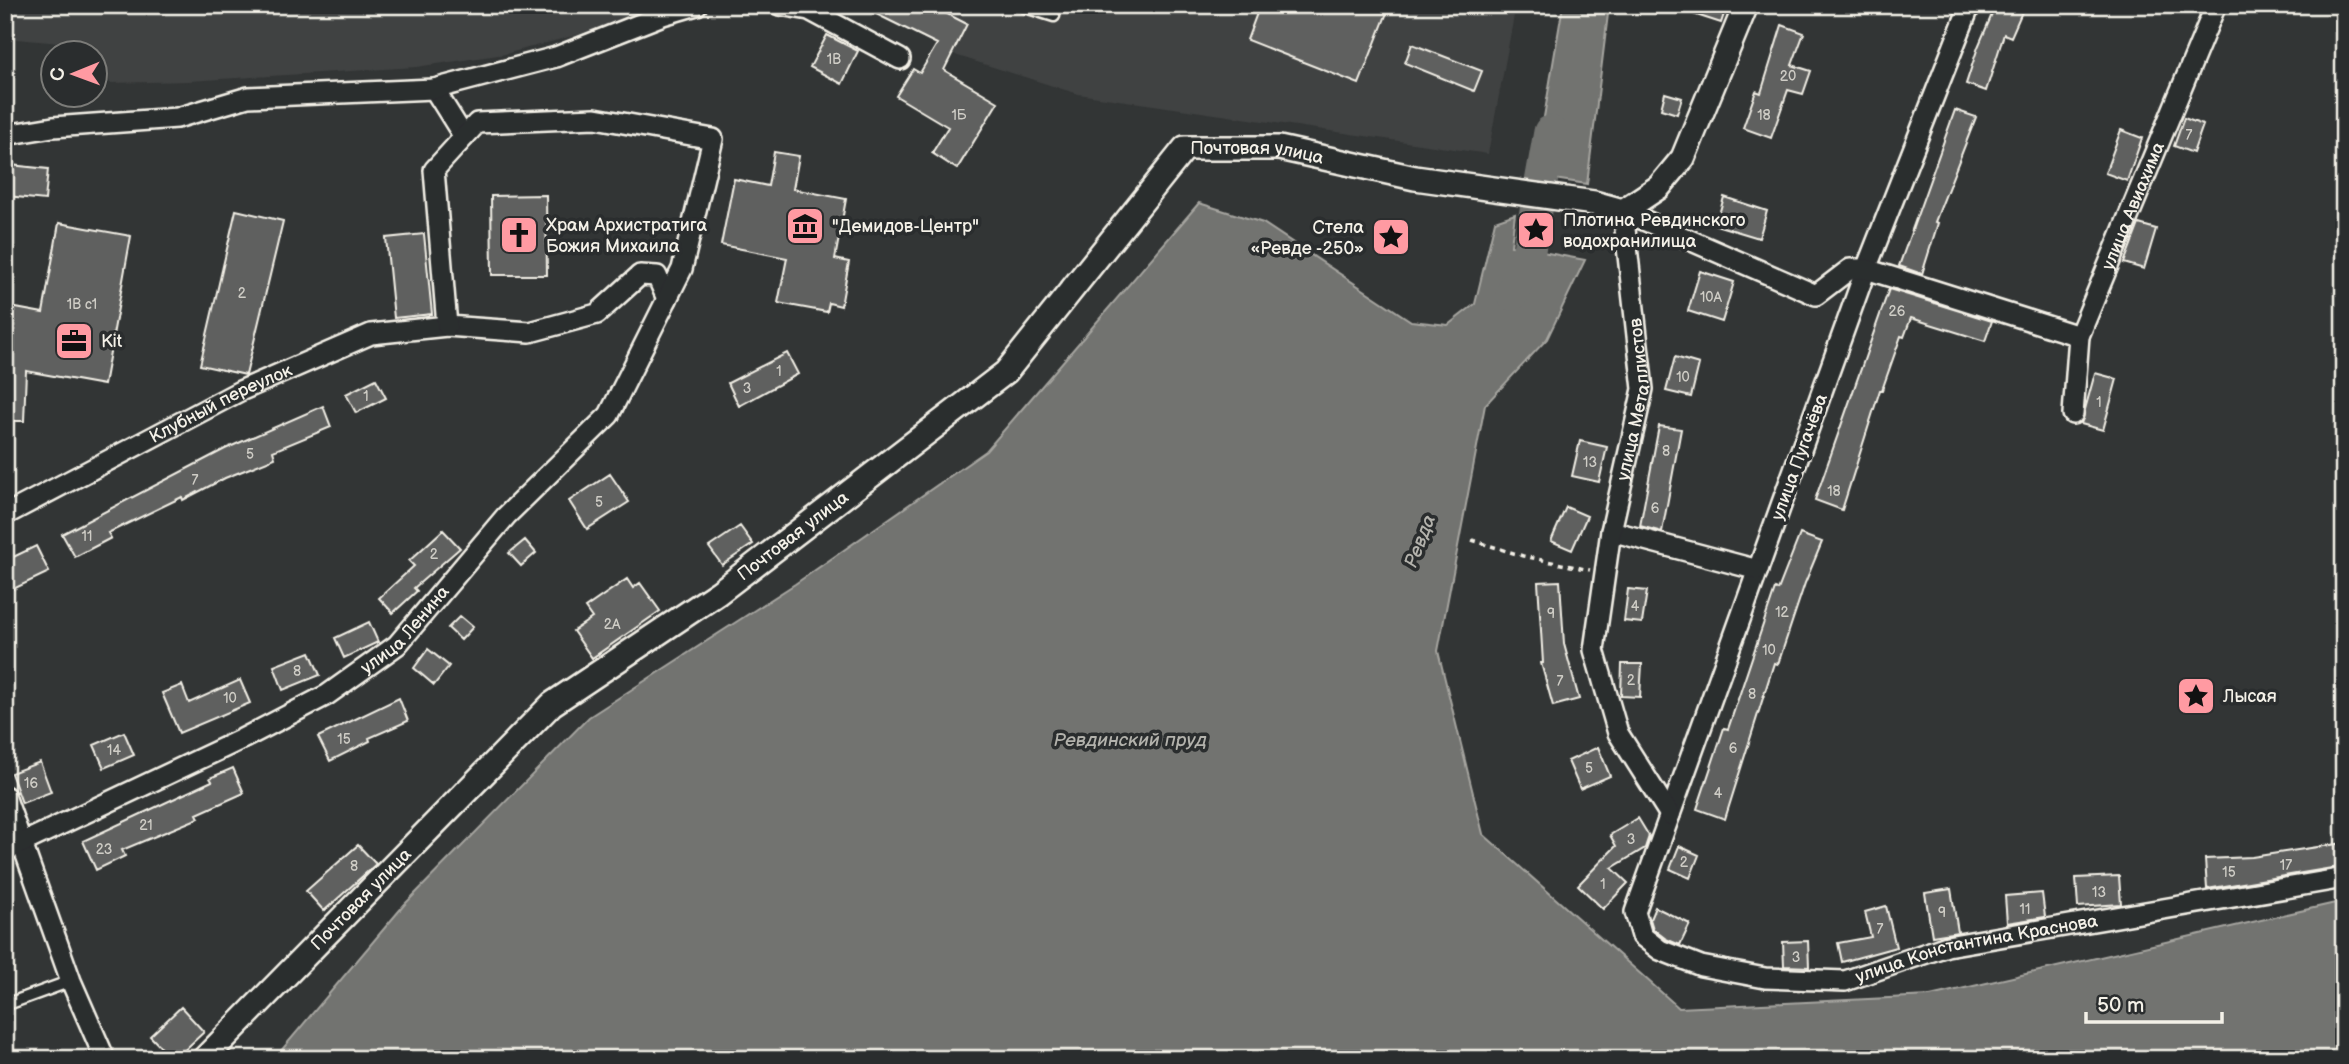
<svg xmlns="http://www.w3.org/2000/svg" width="2349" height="1064" viewBox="0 0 2349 1064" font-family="'Balsamiq Sans',sans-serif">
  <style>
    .built { fill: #404242 }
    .water { fill: #727370; stroke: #a6a5a0; stroke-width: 2 }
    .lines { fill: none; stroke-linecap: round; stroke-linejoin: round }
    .river { stroke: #727370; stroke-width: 33 }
    .building { fill: #5f605f; stroke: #f4f1e8; stroke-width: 2 }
    .service-casing { stroke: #f4f1e8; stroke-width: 15 }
    .minor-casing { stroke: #f4f1e8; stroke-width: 24 }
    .tertiary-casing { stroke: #f4f1e8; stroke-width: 28 }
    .path { stroke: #f4f1e8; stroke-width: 3.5; stroke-dasharray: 5 5; stroke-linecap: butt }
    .service { stroke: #2a2d2e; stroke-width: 10 }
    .minor { stroke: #2a2d2e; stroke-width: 19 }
    .tertiary { stroke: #2a2d2e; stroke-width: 23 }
    .labels { text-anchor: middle; stroke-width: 7; stroke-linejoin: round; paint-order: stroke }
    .number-label { font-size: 14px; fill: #cfcdc6 }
    .street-label { font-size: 18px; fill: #f4f1e8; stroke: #2a2d2e }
    .poi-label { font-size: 18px; fill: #f4f1e8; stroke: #2a2d2e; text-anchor: start }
    .water-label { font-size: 19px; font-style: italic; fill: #b3b2ac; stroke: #2a2d2e }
  </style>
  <rect width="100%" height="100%" fill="#323535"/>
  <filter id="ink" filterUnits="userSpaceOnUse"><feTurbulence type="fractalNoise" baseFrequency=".0143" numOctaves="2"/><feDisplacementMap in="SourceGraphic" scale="14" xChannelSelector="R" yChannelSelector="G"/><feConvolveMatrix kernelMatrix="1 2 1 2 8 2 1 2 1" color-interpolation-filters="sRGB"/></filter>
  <g filter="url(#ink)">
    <!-- built -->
    <path class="built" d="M5,5H668L644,17L505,54L416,67L189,81L110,83L94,46L5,38Z
      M860,5H1516L1488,154L1078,94L958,56Z"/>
    <!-- water -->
    <path class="water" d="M1563,5H1612L1609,6L1587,184L1534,176Z
      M1199,203L1263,223L1411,321L1448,325L1475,304L1495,221L1515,214L1511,246L1585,260L1547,339L1485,405L1438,651L1483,834L1679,1008L1930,996L2344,901V1059H274L404,905L589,717L795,584L986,451Z"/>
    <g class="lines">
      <!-- river -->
      <path class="river" d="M1512,294L1529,250L1550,132"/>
    </g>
    <!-- building -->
    <path class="building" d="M858,5H930L967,24L944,70L998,102L957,169L932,153L948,127L896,96L913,69L920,73L937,44Z
      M1260,5H1390L1359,84L1247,40Z
      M1676,5H1727L1721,23L1675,8Z
      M1996,5H2025L2011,37L2004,34L1986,91L1966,84L1978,47Z
      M1782,25L1804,33L1792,65L1811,71L1803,94L1788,90L1771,138L1743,128L1756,91L1761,93Z
      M827,35L858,51L842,84L810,67Z
      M1412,44L1482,71L1474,91L1405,63Z
      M1665,93L1682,98L1677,114L1661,109Z
      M1955,110L1976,117L1935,222L1938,223L1922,274L1899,266Z
      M2184,118L2203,125L2193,153L2174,146Z
      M2121,130L2142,138L2127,181L2105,173Z
      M774,152L799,156L793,189L846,199L835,259L849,262L841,306L829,303L827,312L778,303L787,258L721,245L734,179L768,186Z
      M10,165L48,169L45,200L7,196Z
      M546,195L547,275H492L491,196Z
      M1724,197L1767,211L1759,238L1716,225Z
      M236,210L283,221L246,375L200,365Z
      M59,223L131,236L104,385L26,371L24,421H5V306L43,313Z
      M2139,224L2156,229L2144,269L2124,263Z
      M424,234L432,314L394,318L386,238Z
      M1700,271L1734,282L1722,322L1688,311Z
      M1889,289L1992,321L1985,341L1911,318L1904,337L1901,336L1882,390H1880L1842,510L1815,500Z
      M787,353L798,374L739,406L728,383Z
      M1675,357L1699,364L1691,397L1666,391Z
      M2095,373L2117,379L2103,430L2081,424Z
      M376,379L386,398L356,413L346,394Z
      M323,406L331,427L273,451L275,458L225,478L183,500L182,497L108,533L111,538L75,557L62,534L225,449Z
      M1659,426L1681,429L1662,532L1640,526Z
      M1580,441L1607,447L1599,482L1572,476Z
      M610,474L629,502L587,529L569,501Z
      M1566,507L1587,516L1572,550L1551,541Z
      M740,526L753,544L722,565L709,547Z
      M443,530L460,548L414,588L417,591L393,613L379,598L414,566L409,561Z
      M1800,534L1822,542L1805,583L1778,664L1774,663L1725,819L1697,809L1724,728L1728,729L1775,589L1778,590Z
      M525,540L536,553L521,566L509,553Z
      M36,546L49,572L5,593V561Z
      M627,579L633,588L640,583L660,611L592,658L573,631L592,618L585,608Z
      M1560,581L1564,644L1579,699L1553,706L1541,663H1543L1538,582Z
      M1628,589L1647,591L1642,623L1624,621Z
      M460,616L473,627L461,640L448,628Z
      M369,622L378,642L344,658L335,638Z
      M428,649L449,666L434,685L414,668Z
      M310,652L320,675L283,690L274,666Z
      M1622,664H1642L1640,697L1621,696Z
      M240,680L250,703L179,733L162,693L182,685L189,703Z
      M399,698L408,721L369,738L370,741L330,761L318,737Z
      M124,732L134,755L104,768L94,745Z
      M1598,747L1610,776L1580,789L1568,761Z
      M40,762L51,792L22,803L11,773Z
      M233,768L244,793L197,814L199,818L122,850L125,856L96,870L83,841L212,781L210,778Z
      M1638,818L1649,836L1645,848L1612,868L1628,883L1603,909L1578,885L1616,846L1610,835Z
      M2344,843V866L2207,889L2205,859L2252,857Z
      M358,845L376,864L324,911L306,891Z
      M1679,846L1699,855L1690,878L1670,869Z
      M2119,876L2121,904L2078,907L2076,878Z
      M1951,889L1958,932L1932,936L1925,893Z
      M2042,893L2045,917L2007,923L2005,896Z
      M1886,906L1896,947L1842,962L1838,943L1871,937L1865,912Z
      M1655,907L1690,924L1680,945L1666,939L1653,929L1650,919Z
      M1808,941L1809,967L1784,966L1783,942Z
      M181,1007L204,1032L175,1059H172L150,1036Z"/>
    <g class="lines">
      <defs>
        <path id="service" d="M1019,5L1054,16
          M5,1005L71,981"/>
        <g id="minor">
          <path d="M780,5L809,10L900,59"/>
          <path id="s1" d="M1970,5L1866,269L1635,912L1642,936L1660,950L1701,966L1765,978L1845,981L1947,946L2344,878"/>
          <path d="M434,89L464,137"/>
          <path d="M5,135L53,127L177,118L248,97L434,89L556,57L663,15L697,5"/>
          <path id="s2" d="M2073,414L2079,336L2216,5"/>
          <path id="s3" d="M5,515L240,391L371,334L447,326L530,332L597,314L640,275L657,276L667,299"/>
          <path d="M1611,531L1758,570"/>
          <path d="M5,796L71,981L105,1059"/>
          <path id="s4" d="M1670,815L1618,733L1594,650L1611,531L1643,389L1623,211L1816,295L1850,269H1866L2079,336"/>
          <path id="s5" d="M5,851L242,739L327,695L397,645L506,516L609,415L682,269L713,139L595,118L477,123L434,170L447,326"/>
        </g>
        <g id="tertiary">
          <path id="s6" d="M204,1059L552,704L718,593L1006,372L1185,148H1279L1415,178L1594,203L1623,211L1659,187L1683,158L1746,5"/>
        </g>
      </defs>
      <!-- service casing -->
      <use href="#service" class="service-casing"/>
      <!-- minor casing -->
      <use href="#minor" class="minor-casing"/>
      <!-- tertiary casing -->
      <use href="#tertiary" class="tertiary-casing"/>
      <!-- path -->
      <path class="path" d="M1472,540L1523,556L1590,570"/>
      <!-- service -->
      <use href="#service" class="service"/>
      <!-- minor -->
      <use href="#minor" class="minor"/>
      <!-- tertiary -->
      <use href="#tertiary" class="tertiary"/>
    </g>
  </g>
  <!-- icons -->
  <defs>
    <symbol id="museum-square" viewBox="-11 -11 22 22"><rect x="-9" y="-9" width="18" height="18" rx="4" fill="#ff9aa2" stroke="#2a2d2e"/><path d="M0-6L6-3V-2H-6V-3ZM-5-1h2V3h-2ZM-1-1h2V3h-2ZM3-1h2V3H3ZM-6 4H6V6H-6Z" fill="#111"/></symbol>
    <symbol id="sight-square" viewBox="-11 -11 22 22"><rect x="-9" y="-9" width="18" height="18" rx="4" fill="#ff9aa2" stroke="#2a2d2e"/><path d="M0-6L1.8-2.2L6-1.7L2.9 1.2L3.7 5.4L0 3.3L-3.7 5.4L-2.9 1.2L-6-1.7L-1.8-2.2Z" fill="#111"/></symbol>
    <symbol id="church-square" viewBox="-11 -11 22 22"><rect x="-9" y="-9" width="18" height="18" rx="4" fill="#ff9aa2" stroke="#2a2d2e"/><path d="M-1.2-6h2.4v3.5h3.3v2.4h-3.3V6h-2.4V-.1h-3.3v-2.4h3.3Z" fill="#111"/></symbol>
    <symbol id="office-square" viewBox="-11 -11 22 22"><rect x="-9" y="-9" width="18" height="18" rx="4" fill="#ff9aa2" stroke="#2a2d2e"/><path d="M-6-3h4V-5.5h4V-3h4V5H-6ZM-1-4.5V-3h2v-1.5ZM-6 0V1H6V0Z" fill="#111"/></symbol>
  </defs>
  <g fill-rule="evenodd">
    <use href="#museum-square" x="783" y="204" width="44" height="44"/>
    <use href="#sight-square" x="1514" y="208" width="44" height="44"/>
    <use href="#church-square" x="497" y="213" width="44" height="44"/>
    <use href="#sight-square" x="1369" y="215" width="44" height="44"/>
    <use href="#office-square" x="52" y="319" width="44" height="44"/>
    <use href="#sight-square" x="2174" y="674" width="44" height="44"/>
  </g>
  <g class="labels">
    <!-- number labels -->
    <g class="number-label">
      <text x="834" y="64">1В</text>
      <text x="1788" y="81">20</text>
      <text x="959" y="120">1Б</text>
      <text x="1764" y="120">18</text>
      <text x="2189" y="140">7</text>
      <text x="242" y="298">2</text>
      <text x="1711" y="302">10А</text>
      <text x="82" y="309">1В с1</text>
      <text x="1897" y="316">26</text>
      <text x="779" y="376">1</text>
      <text x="1683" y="382">10</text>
      <text x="747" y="393">3</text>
      <text x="366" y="401">1</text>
      <text x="2099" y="407">1</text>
      <text x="1666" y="456">8</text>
      <text x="250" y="459">5</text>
      <text x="1590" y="467">13</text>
      <text x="195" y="485">7</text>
      <text x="1834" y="496">18</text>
      <text x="599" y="507">5</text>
      <text x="1655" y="513">6</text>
      <text x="87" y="541">11</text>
      <text x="434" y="559">2</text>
      <text x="1635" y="611">4</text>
      <text x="1782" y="617">12</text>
      <text x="1551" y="618">9</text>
      <text x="612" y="629">2А</text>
      <text x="1769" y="655">10</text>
      <text x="297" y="676">8</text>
      <text x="1631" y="685">2</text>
      <text x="1560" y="686">7</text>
      <text x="1752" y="699">8</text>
      <text x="230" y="703">10</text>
      <text x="344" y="744">15</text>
      <text x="1733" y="753">6</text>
      <text x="114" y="755">14</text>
      <text x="1589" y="773">5</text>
      <text x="31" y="788">16</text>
      <text x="1718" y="798">4</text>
      <text x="146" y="830">21</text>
      <text x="1631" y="844">3</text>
      <text x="104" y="854">23</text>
      <text x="1684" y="867">2</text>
      <text x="2286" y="870">17</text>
      <text x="354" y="871">8</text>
      <text x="2229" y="877">15</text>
      <text x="1603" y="889">1</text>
      <text x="2099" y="897">13</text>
      <text x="2025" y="914">11</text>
      <text x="1942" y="917">9</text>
      <text x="1880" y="934">7</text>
      <text x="1796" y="962">3</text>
    </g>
    <!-- street labels -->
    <g class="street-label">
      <text dy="6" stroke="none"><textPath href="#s6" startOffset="1419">Почтовая улица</textPath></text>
      <text dy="6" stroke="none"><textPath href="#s2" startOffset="219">улица Авиахима</textPath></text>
      <text dy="6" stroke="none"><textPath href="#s4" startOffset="438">улица Металлистов</textPath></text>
      <text dy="6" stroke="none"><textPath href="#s3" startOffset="243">Клубный переулок</textPath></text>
      <text transform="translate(1799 457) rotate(-70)" y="6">улица Пугачёва</text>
      <text dy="6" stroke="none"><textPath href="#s6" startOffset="791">Почтовая улица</textPath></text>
      <text dy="6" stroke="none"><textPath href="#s5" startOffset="460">улица Ленина</textPath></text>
      <text dy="6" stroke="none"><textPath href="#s6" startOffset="224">Почтовая улица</textPath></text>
      <text dy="6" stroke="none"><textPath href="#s1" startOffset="1340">улица Константина Краснова</textPath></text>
    </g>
    <!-- poi labels -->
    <g class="poi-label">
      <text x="1563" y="226">Плотина Ревдинского<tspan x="1563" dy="21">водохранилища</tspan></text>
      <text x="546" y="231">Храм Архистратига<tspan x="546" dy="21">Божия Михаила</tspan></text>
      <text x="832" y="232">"Демидов-Центр"</text>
      <text x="1364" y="233" text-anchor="end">Стела<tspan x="1364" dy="21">«Ревде -250»</tspan></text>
      <text x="101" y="347">Kit</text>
      <text x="2223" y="702">Лысая</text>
    </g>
    <!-- water labels -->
    <g class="water-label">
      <text transform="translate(1419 541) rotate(-69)" y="7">Ревда</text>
      <text x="1130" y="746">Ревдинский пруд</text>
    </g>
  </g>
  <!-- margin -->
  <rect width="2349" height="1064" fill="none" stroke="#2a2d2e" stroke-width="28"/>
  <rect x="14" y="14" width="2321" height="1036" fill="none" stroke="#f4f1e8" stroke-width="2.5" filter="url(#ink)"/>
  <!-- north arrow -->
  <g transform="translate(74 74) rotate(269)"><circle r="33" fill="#2a2d2e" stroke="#7b7b78" stroke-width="2"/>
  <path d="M0-5L12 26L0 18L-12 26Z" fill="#ff9aa2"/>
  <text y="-10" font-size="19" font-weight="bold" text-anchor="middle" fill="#f4f1e8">С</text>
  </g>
  <!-- scale -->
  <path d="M2086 1012v10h136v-10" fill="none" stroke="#f4f1e8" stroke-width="3.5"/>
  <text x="2097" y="1012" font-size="21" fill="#f4f1e8" stroke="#2a2d2e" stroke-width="5" paint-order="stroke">50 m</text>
</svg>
